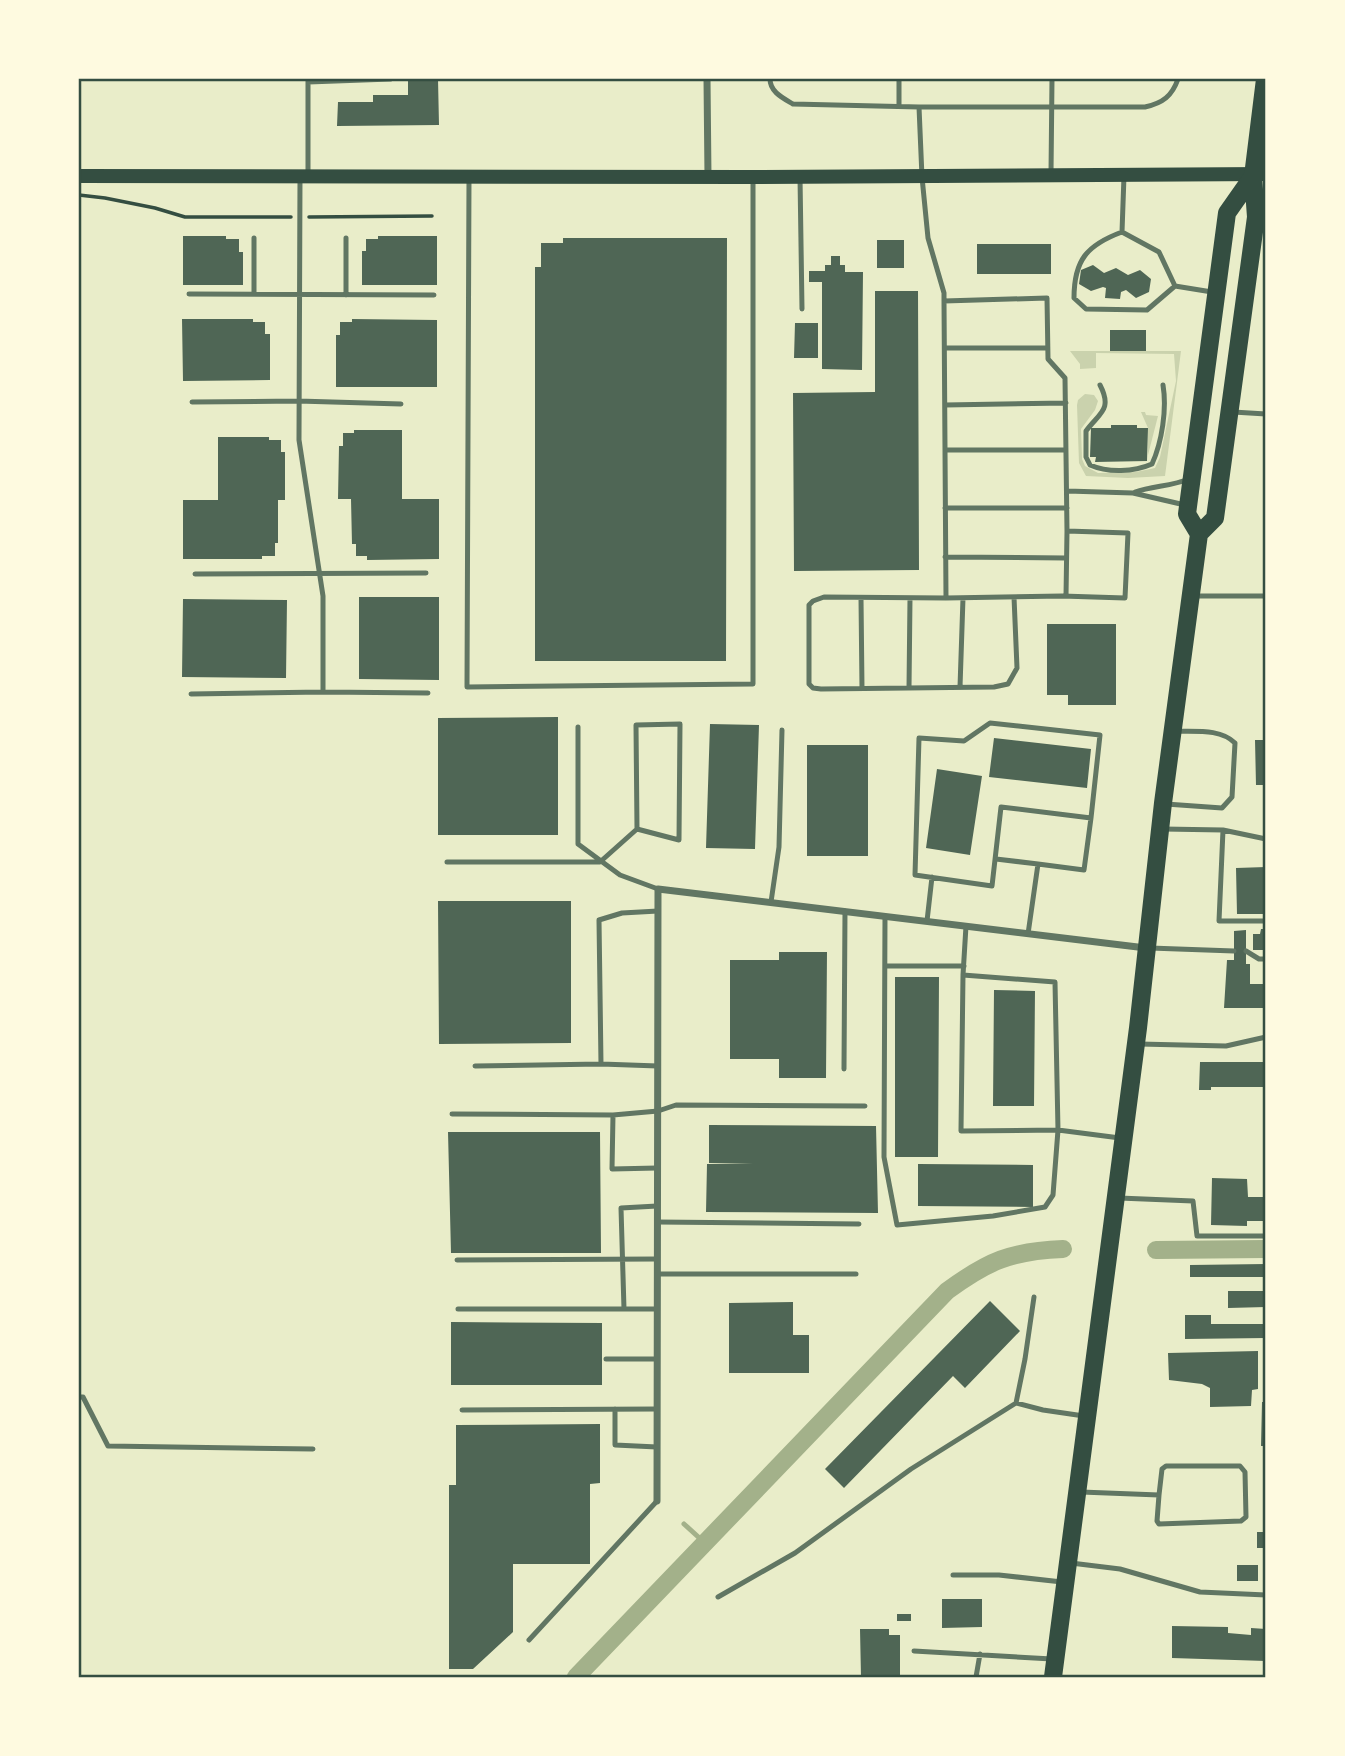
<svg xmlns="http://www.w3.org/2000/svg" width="1345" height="1756" viewBox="0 0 1345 1756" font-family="'IBM Plex Sans',sans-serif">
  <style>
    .green { fill: #cad2ad }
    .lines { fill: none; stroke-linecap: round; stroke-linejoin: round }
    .stream { stroke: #a3b18a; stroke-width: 5 }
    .canal { stroke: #a3b18a; stroke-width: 18 }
    .building { fill: #4f6655 }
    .path { stroke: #344e41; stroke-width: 3.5 }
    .service { stroke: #617663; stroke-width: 5 }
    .minor { stroke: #617663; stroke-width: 7 }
    .secondary { stroke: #344e41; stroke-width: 14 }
    .primary { stroke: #344e41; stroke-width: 18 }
    .neatline { fill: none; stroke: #344e41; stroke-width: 2.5 }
  </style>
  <rect width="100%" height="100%" fill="#e9edc9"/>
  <!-- green -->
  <path class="green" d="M1070,351H1181L1165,476L1128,478L1086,476L1079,463L1077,405L1078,400L1085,394L1094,395L1098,401L1095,410L1081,429L1082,459L1085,466L1098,473L1136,472L1155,468L1160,457L1176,381L1174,354L1096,353V368L1080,369V364Z
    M1141,412H1145L1146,415L1158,416L1148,455V428Z"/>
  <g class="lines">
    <!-- stream -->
    <path class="stream" d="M684,1524L706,1544"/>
    <!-- canal -->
    <path class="canal" d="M1156,1250L1266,1249
      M576,1677L947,1291C988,1261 1011,1251 1063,1249"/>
  </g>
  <!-- building -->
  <path class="building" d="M408,79H438L439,125L337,126L338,102H373V95H408Z
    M183,236H226V239H239V252H243V285H183Z
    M378,236H437V285H362V251H366V239H378Z
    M563,238H727L726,661H535V267H541V243H563Z
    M877,240H904V268H877Z
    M977,244H1051V274H977Z
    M831,256H840V265H845V272H863L862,370L822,369V282H809V271H825V265H831Z
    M1093,265L1104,273L1116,268L1128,275L1140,270L1151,279L1149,292L1136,298L1126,290L1121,292L1120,299L1105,298L1106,288L1103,287L1091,291L1079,284L1081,270Z
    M875,291H918L919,570L794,571L793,393L875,392Z
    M182,319H253V322H265V334H270V380L183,381Z
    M352,319L437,320V387H336V335H340V322H352Z
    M795,323H818V358H794Z
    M1110,330H1146V351H1110Z
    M1111,425H1137V428H1148L1147,461L1095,462L1096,457H1090L1091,428H1111Z
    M354,430H402V499H439V559L367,560V556H356V544H352L351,499H338L339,446H343V433H354Z
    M218,437H269V440H281V452H285V500H278V543H275V556H262V559H183V500H218Z
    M359,597H439V680L359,679Z
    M183,599L287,600L286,678L182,677Z
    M1047,624H1116V705H1068V695H1047Z
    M558,717V835H438V718Z
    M710,724L759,725L755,849L706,848Z
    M994,738L1091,749L1087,788L989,777Z
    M1255,740H1266V785H1256Z
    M807,745H868V856H807Z
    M937,769L982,776L970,855L926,848Z
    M1266,867V914H1237L1236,868Z
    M438,901H571V1043L439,1044Z
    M1261,929H1266V950H1253V934H1260Z
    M1246,930V964H1250V984H1266V1008H1224L1227,960H1234V931Z
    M779,952H827L826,1078H779V1059H730V960H779Z
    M895,977H939L938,1157H895Z
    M994,990L1035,991L1034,1106H993Z
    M1200,1062H1266V1087H1211V1090H1199Z
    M709,1125L876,1126L878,1213L706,1212L707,1164H753L709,1163Z
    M448,1132H600L601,1253H451Z
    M918,1164L1033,1165V1207L918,1206Z
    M1212,1178L1247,1179L1248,1197H1266V1221H1247V1226L1211,1225Z
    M1266,1264V1277H1190V1265Z
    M1228,1291H1266V1307L1228,1308Z
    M990,1301L1020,1331L965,1388L953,1376L844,1488L825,1469Z
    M793,1302V1335H809V1373H729V1303Z
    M1185,1315H1211V1324H1266V1338L1185,1339Z
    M451,1322L602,1323V1385H451Z
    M1258,1351V1389L1252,1390L1251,1406L1210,1407V1388L1202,1384L1169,1380L1168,1353Z
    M1262,1402H1266V1446H1261Z
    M600,1424V1483L590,1484V1564H513V1632L473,1669H449V1485H456V1425Z
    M1257,1532H1266V1548H1257Z
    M1237,1565H1258V1581H1237Z
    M942,1599H982V1627L942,1628Z
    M897,1614H911V1621H897Z
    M1172,1626L1228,1627V1633L1251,1635V1628L1266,1629V1661L1172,1658Z
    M860,1629H889V1635H900V1677H861Z"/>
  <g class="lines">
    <!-- path -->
    <path class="path" d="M79,195L105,198L155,208L185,217H291
      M309,217L432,216"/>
    <!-- service -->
    <path class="service" d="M770,79C770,92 783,98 793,104L919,107L922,177L928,238L944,293V301L946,598L1062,596L1125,598L1128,533L1067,531L1065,378L1048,359L1047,298L944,301
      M899,79V106
      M308,82L391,79
      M919,107H1145C1163,103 1172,96 1178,79
      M1051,173L1052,79
      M308,174V79
      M1124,176L1122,232C1087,245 1074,260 1074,298L1086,309L1147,310L1175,286L1212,292
      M800,177L802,309
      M469,178L467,687L753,684V177
      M1122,232L1159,252L1175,286
      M346,238V295
      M189,294L434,295
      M254,294V238
      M945,348H1047
      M1100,385C1113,410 1099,413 1086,431V457L1090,465C1108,473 1134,472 1152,464C1162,442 1167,409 1163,385
      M192,402L298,401L401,404
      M945,405L1066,403
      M1233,412L1266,414
      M945,450H1066
      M1067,491L1133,493L1185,505
      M1135,492C1153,486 1172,486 1189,479
      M945,508H1067
      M945,557L1066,558
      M195,574L426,573
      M1066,596L1067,531
      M1194,596H1266
      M861,598L862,689
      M946,598L824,597L813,601L809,605V684L813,688L821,689L994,687L1008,684L1017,668L1014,597
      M960,687L963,598
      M909,688L910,598
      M323,692L428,693
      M191,694L323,692V596L299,440L300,177
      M578,727V844L620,875L658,889
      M1166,804L1222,808L1232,797L1235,743C1220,728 1194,732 1174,731
      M1163,829L1223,830L1266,839
      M1223,830L1219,921H1266
      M996,859L1038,864
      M447,862H600L637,829L636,725L680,724L679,840L637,829
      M771,902L779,847L782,730
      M885,916L884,1157L897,1225L993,1216L1045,1207L1053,1195L1058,1130L961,1131L963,975
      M927,921L932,877
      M966,926L963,975L1055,982L1058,1130L1120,1138
      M1028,934L1038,864L1084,870L1091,818L1001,807L992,886L915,875L919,738L964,741L990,723L1100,735L1091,818
      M1150,948L1234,951
      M1246,951L1259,959H1266
      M885,966H964
      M1139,1044L1226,1046L1266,1037
      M475,1066L601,1064
      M658,1066L601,1064L599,920L622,913L658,911
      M844,1069L845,911
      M452,1114L613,1115
      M657,1168L612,1169L613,1115L658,1111L676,1105L865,1106
      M1119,1198L1193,1201L1197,1236H1266
      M657,1222L859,1224
      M457,1260L657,1259
      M657,1274H856
      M458,1309H657
      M624,1309L621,1208L657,1206
      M606,1359H657
      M79,1397H83L108,1446L313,1449
      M1016,1403L1025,1359L1034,1297
      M615,1409V1445L657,1447
      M462,1410L657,1409
      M1081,1492L1159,1495L1157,1521L1159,1524L1241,1521L1246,1517L1245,1472L1240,1466H1166L1162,1469L1159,1495
      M1071,1563L1120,1569L1200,1592L1266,1595
      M953,1575H999L1062,1582
      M718,1597L795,1553L911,1469L1016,1403L1043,1410L1084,1416
      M529,1640L657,1501
      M914,1651L1052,1659
      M976,1677L980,1654"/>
    <!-- minor -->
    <path class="minor" d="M707,79L708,177
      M657,1501L658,889L1146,948"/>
    <!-- secondary -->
    <path class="secondary" d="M79,176L753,177L1266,174"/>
    <!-- primary -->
    <path class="primary" d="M1199,534L1187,514L1227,213L1253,176
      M1053,1677L1138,1028L1163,803L1199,534L1215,518L1256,217L1253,176L1265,79"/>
  </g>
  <!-- border -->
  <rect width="1345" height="1756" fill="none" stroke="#fefae0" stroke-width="161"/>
  <rect x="80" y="80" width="1184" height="1596" class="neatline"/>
</svg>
